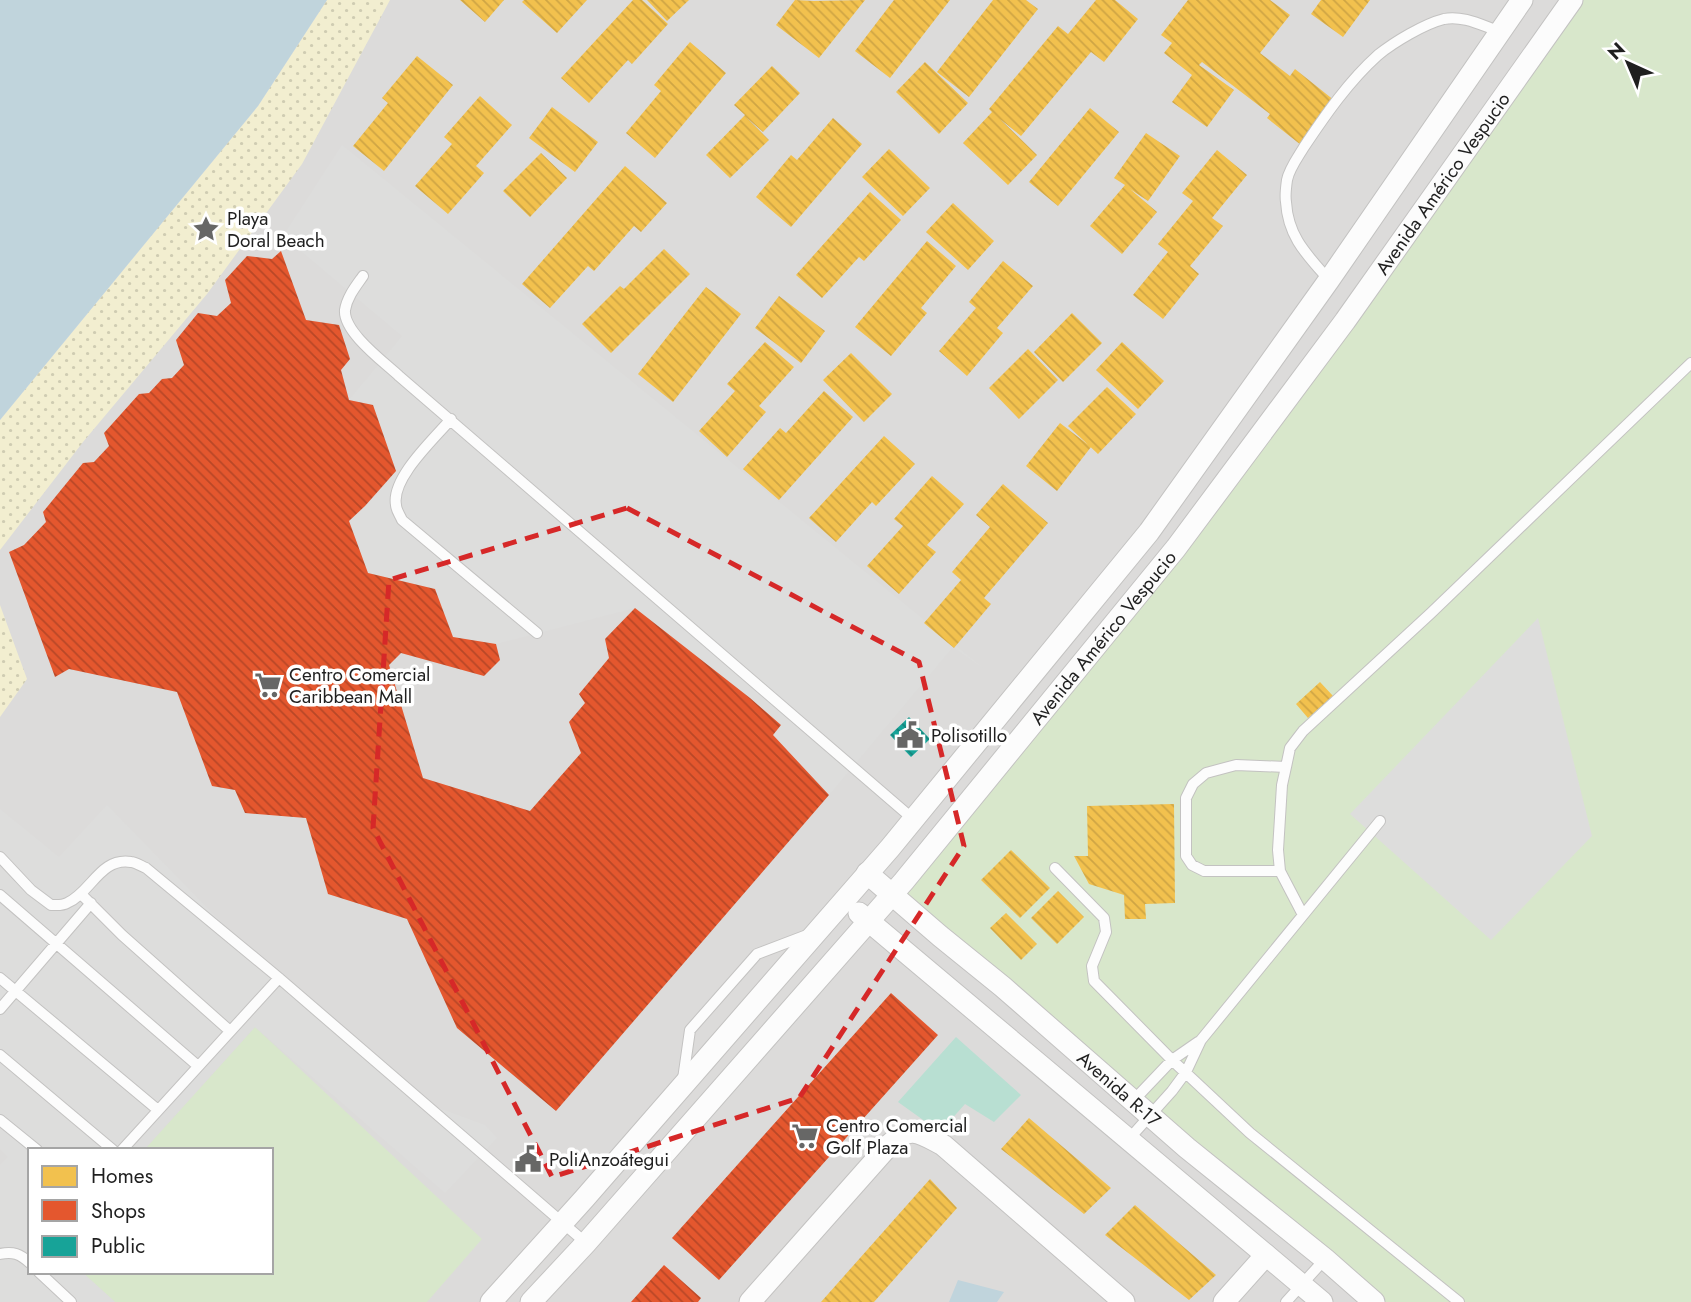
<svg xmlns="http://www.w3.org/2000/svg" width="1691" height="1302" viewBox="0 0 1691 1302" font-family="Jost,sans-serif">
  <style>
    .residential { fill: #dcdbda; fill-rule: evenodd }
    .grass { fill: #d8e7cb }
    .sand { fill: url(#sand-dots) }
    .pitch { fill: #b8dfd2 }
    .parking { fill: #dddddc }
    .water { fill: #c0d4dc }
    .homes { fill: url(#homes-back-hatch) }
    .shops { fill: url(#shops-back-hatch) }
    .public { fill: url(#public-back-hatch) }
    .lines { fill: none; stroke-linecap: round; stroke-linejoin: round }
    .lane-casing { stroke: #c3c2c1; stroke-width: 12 }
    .street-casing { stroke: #c3c2c1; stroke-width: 23 }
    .lane { stroke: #fcfcfc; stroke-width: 10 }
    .street { stroke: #fcfcfc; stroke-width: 21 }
    .marked { fill: none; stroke: #d62828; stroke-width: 5; stroke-dasharray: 14 9; stroke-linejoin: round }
    .labels { text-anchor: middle; stroke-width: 7; stroke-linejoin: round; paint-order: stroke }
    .street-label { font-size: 19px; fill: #1f1f1f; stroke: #fff }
    .poi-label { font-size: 19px; fill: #1f1f1f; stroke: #fff; text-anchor: start }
  </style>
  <defs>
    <pattern id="sand-dots" width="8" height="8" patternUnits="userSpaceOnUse" patternTransform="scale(1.75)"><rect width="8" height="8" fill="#f2eed0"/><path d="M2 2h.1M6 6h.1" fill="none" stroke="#cfccb2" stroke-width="1.8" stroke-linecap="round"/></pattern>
    <pattern id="homes-back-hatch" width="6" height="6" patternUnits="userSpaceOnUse" patternTransform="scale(1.75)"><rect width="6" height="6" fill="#f2c14e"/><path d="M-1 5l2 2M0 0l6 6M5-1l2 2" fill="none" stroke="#cfa544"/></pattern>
    <pattern id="shops-back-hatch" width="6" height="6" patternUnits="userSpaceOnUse" patternTransform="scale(1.75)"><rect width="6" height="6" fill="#e4572e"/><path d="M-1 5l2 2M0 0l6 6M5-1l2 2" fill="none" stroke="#b84727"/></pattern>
    <pattern id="public-back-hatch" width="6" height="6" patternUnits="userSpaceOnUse" patternTransform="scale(1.75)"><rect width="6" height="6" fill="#17a398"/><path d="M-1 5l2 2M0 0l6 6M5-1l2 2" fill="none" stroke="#14847b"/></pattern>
  </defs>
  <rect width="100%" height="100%" fill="#edece9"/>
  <!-- residential -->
  <path class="residential" d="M327,0H1691V1302H0V420L258,106ZM30,1150H271V1272H30Z"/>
  <!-- grass -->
  <path class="grass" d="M1572,0H1691V1302H1374L892,895L1176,548Z
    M255,1027L482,1239L427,1302H115L82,1272H271V1150H144Z"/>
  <!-- sand -->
  <path class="sand" d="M327,0H390L302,164L207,294L83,442L0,550V420L258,106Z
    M0,605L27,679L0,717Z"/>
  <!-- pitch -->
  <path class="pitch" d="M956,1037L1021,1095L994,1122L965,1104L940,1132L898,1102Z"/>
  <!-- parking -->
  <path class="parking" d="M342,145L983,668L953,647L829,795L773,735L781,725L749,698L635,608L496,644L453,637L435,589L368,573L349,521L365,506L349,400L402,336L283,236Z
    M1538,618L1592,836L1491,940L1350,814Z
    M107,805L258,960L428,1104L485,1125L497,1138L445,1193L255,1027L144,1150H30V1272H82L115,1302H0V1165L8,1157L0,1149V809L59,857Z"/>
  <!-- water -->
  <path class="water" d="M0,0H327L258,106L0,420Z
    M958,1280L1004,1292L997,1302H949Z"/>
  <!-- homes -->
  <path class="homes" d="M460,0H504L485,22Z
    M524,0H587L557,33L522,2Z
    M633,0H642L668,24L632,64L628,60L589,103L561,78Z
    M647,0H689L667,21Z
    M795,0L814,1L865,0L819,58L776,25Z
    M894,0H950L890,78L855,51Z
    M993,0H1026L1038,9L969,97L937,72Z
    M1096,0H1115L1138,19L1104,62L1091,52L1021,136L1000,119L1037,155L1008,185L963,143L992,112L989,109L1058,26L1068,34Z
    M1188,0H1270L1290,15L1260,53L1290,76L1295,69L1335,101L1301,145L1267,118L1270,114L1202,62L1199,65L1234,90L1207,127L1172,102L1192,75L1164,53L1172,43L1161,35Z
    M1321,0H1370L1343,37L1311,14Z
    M690,42L726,73L655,158L626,133L661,91L654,85Z
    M417,56L453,85L384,171L353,146L388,103L382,98Z
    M925,62L968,103L939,134L896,92Z
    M772,66L800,93L763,132L746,117L769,140L730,178L706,155L745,115L734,105Z
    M480,96L512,125L476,166L484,173L448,214L415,186L452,144L444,137Z
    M552,107L598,142L575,172L529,138Z
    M1090,108L1119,132L1058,206L1029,182Z
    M833,118L862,144L791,227L756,197L791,155L797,160Z
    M1146,133L1180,156L1148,201L1130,189L1157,212L1122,254L1090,226L1125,185L1114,178Z
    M889,149L930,188L903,216L862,177Z
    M1217,150L1247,175L1212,218L1223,226L1190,266L1199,274L1163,319L1133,295L1168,252L1158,244L1193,201L1182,193Z
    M541,153L567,178L530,217L503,191Z
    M625,166L667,203L641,232L634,226L594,271L588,266L550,308L522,284Z
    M870,192L901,220L864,261L859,257L822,298L796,275Z
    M953,203L994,241L968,270L926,232Z
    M927,241L956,266L921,308L927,313L891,356L855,327Z
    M664,249L690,274L611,353L582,324L620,286L624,289Z
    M1003,261L1033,286L997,328L1003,333L967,376L939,351L976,308L969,302Z
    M706,287L741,314L673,402L638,374Z
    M779,296L825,331L801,363L755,328Z
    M1072,313L1102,343L1063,382L1034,352Z
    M765,342L794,367L759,406L766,412L727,457L699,431L735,391L727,384Z
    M1122,342L1164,381L1138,409L1096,370Z
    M1028,349L1058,380L1019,419L989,388Z
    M851,353L892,394L864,422L823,380Z
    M1107,387L1136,414L1098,454L1068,426Z
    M824,391L853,417L779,500L743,469L780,428L786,433Z
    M1060,423L1091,447L1057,491L1026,466Z
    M884,436L915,464L876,506L872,502L836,542L809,518Z
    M932,476L964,504L927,545L936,552L899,594L867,566L903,526L894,519Z
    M1003,484L1048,523L984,598L991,604L954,648L924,623L961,580L952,572L990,527L976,515Z
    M1320,682L1333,696L1308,718L1296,704Z
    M1174,804L1175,903L1145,904L1146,919H1125L1124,895L1089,884L1074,856H1088L1087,806Z
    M1011,850L1050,888L1020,918L981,880Z
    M1058,891L1084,917L1057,944L1031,918Z
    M1006,913L1037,944L1021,960L990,928Z
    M1029,1118L1111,1188L1084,1214L1001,1149Z
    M930,1179L957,1208L874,1302H821Z
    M1135,1205L1216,1275L1189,1300L1105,1235Z"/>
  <!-- shops -->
  <path class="shops" d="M281,251L306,320L339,325L350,359L341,370L349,400L373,405L396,471L365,506L349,521L368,573L435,589L453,637L496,644L500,660L484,676L401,653L389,665L423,778L530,811L581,753L569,722L585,703L579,694L609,658L605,639L635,608L750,698L781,725L773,735L829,795L556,1111L457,1028L407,919L328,894L306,818L245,813L235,790L212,786L177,692L69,669L55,677L9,552L24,545L46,522L43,512L83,463L94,462L109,446L104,433L139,394L149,393L162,379L172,378L184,365L176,340L198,313L217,316L231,303L225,280L247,256L272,259Z
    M891,993L938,1035L719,1280L672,1238Z
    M664,1265L701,1298L698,1302H631Z"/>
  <!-- public -->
  <path class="public" d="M909,717L930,739L911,757L890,735Z"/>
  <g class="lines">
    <defs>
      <path id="lane" d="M363,276C356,286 347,297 345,310C343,332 384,362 399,376L913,819
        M1329,280C1307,255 1288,237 1286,202C1285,196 1286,187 1287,180C1289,169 1298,157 1304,147C1326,114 1349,81 1378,55C1394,42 1424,24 1444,19C1463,15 1483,26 1501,32
        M451,419C434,439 391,478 396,505C396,510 400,515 402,520L537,633
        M0,857L31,890L51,905C56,905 62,906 67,903C91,893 100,857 131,862C135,862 141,866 146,868L279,978L586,1243
        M1055,868L1104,918L1106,932L1092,966L1094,981L1172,1060L1250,1133L1459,1302
        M1280,871H1204L1192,865L1186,856V798L1193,784L1206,773L1236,765L1286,767
        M81,894L122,935L230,1031
        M0,895L198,1066
        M1303,915L1280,871L1278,850L1282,785L1286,767L1290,748L1303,731L1431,613L1691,363
        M0,978L158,1110
        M0,1009L91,903
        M0,1055L113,1150
        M683,1079L690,1030L757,954L807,935
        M1133,1101L1172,1060L1198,1042
        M0,1120L37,1150
        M1128,1140L1172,1091L1186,1072L1201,1040L1380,821
        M122,1150L279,978
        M0,1254C13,1251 20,1254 30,1263
        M39,1272L71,1302
        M1286,1302L1325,1259"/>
      <g id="street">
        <path id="s1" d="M867,873L940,936L1003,987L1187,1148L1325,1259L1374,1302"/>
        <path d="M859,913L1322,1302"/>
        <path d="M491,1302L584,1199L890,848L1149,532L1329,280L1522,0"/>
        <path id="s2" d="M531,1302L586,1243L904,881L1176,548L1345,321L1572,0"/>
        <path d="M750,1302L890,1144C911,1124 920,1133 943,1145L1124,1302"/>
        <path d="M1224,1302L1266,1255"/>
      </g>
    </defs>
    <!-- lane casing -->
    <use href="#lane" class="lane-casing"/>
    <!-- street casing -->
    <use href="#street" class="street-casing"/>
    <!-- lane -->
    <use href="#lane" class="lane"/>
    <!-- street -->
    <use href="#street" class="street"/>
  </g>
  <!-- marked area -->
  <path class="marked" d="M627,508L919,662L964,846L799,1098L552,1177L373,828L389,580Z"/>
  <!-- icons -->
  <defs>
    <symbol id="sight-bare" viewBox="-9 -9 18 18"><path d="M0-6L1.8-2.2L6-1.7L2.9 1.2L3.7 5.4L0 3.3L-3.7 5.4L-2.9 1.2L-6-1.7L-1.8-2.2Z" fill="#676766" stroke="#fff" stroke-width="2.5" paint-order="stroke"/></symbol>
    <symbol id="supermarket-bare" viewBox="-9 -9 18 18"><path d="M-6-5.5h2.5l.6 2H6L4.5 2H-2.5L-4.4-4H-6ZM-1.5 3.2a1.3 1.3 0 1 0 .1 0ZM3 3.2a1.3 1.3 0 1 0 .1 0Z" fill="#676766" stroke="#fff" stroke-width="2.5" paint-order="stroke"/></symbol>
    <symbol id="civic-bare" viewBox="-9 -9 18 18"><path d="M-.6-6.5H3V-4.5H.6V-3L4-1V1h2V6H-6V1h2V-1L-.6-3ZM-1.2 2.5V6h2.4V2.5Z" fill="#676766" stroke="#fff" stroke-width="2.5" paint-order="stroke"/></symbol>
  </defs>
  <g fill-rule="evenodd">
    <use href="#sight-bare" x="187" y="210" width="38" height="38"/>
    <use href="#supermarket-bare" x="249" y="666" width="38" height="38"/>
    <use href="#civic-bare" x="891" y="716" width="38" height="38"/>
    <use href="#supermarket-bare" x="786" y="1117" width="38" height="38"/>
    <use href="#civic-bare" x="509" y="1140" width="38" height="38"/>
  </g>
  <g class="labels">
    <!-- street labels -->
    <g class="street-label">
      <text dy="7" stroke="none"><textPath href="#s2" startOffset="1444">Avenida Américo Vespucio</textPath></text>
      <text dy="7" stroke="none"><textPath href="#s2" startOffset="877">Avenida Américo Vespucio</textPath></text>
      <text dy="7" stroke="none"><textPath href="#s1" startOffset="332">Avenida R-17</textPath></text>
    </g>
    <!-- poi labels -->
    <g class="poi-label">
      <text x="227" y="225">Playa<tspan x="227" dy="22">Doral Beach</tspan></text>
      <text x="289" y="681">Centro Comercial<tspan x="289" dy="22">Caribbean Mall</tspan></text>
      <text x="931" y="742">Polisotillo</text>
      <text x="826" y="1132">Centro Comercial<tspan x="826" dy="22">Golf Plaza</tspan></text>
      <text x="549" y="1166">PoliAnzoátegui</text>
    </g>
  </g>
  <!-- legend -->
  <rect x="28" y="1148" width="245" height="126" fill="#ffffff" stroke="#a5a5a5" stroke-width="2"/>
  <rect x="42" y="1166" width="35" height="21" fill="#f2c14e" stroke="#a5a5a5" stroke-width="2"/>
  <text x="91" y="1183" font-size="21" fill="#1f1f1f">Homes</text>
  <rect x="42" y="1200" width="35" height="21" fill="#e4572e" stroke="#a5a5a5" stroke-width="2"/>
  <text x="91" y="1218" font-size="21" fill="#1f1f1f">Shops</text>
  <rect x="42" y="1236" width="35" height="21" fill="#17a398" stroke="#a5a5a5" stroke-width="2"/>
  <text x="91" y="1253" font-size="21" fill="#1f1f1f">Public</text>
  <!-- north arrow -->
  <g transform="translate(1628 63) rotate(316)" stroke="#ffffff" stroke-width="5" paint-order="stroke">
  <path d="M0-5L12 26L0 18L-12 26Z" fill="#1f1f1f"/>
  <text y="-10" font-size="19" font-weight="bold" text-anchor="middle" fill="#1f1f1f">N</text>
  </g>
</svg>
